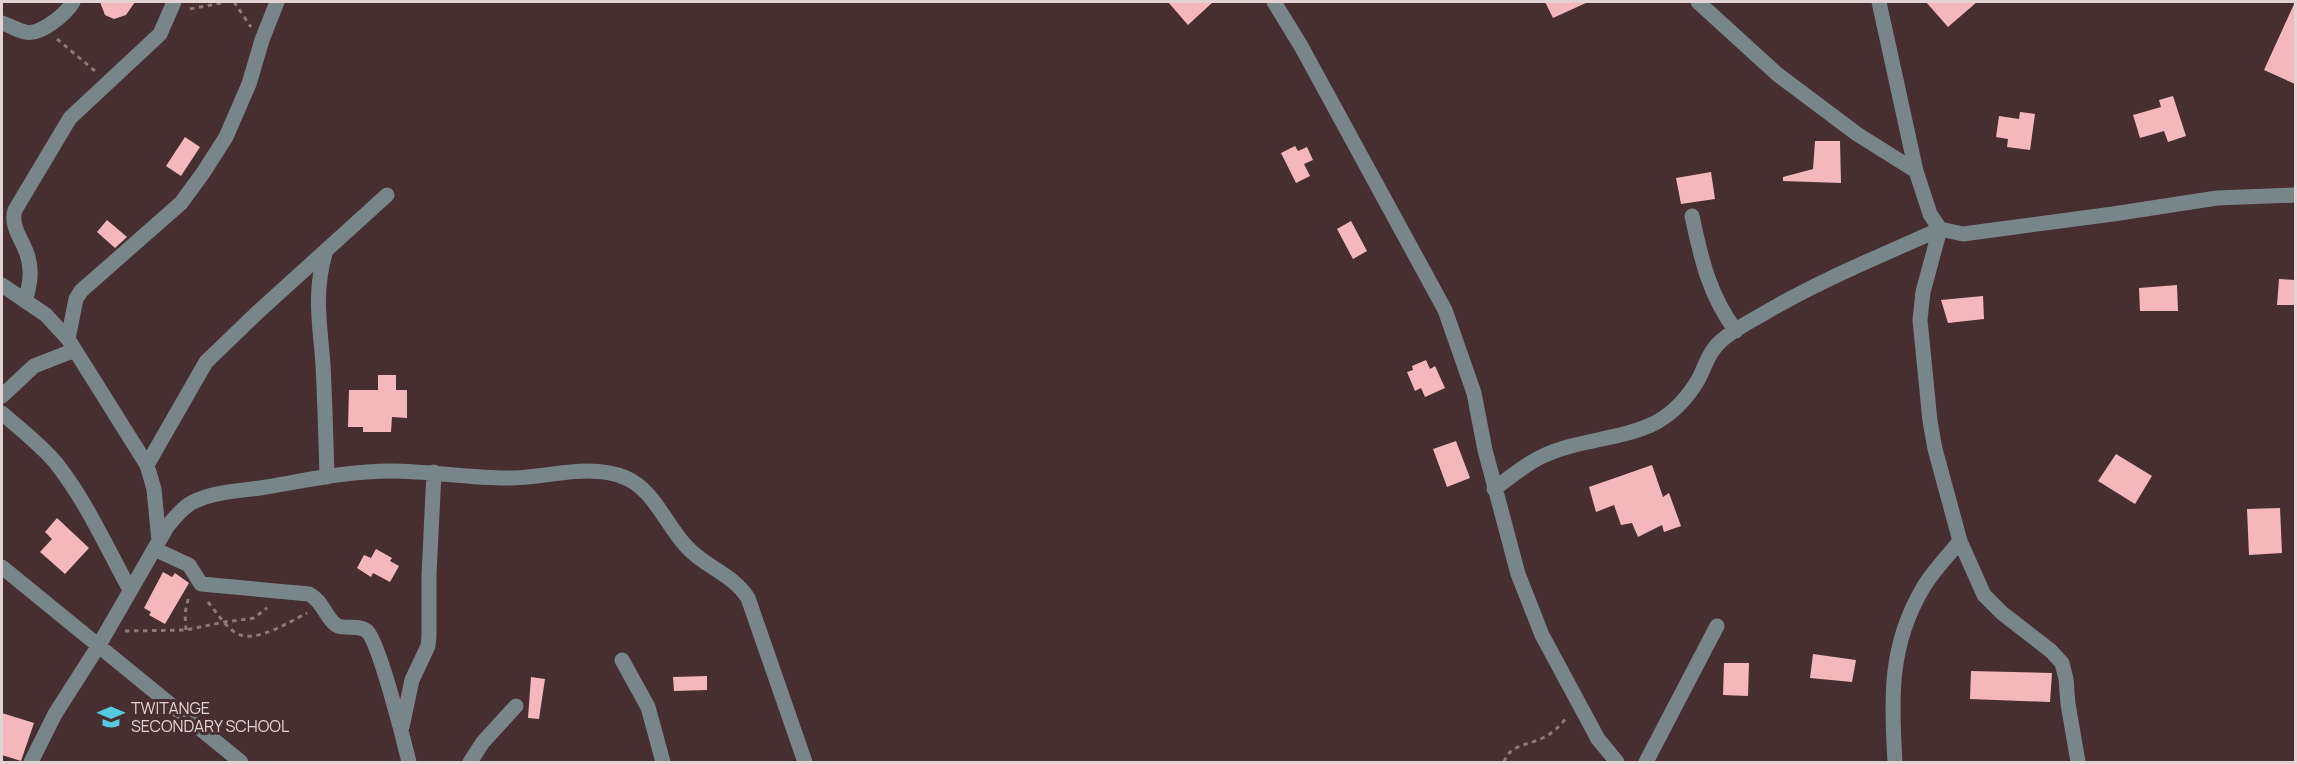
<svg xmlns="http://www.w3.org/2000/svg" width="2297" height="764" viewBox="0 0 2297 764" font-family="Manrope,sans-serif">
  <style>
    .building { fill: #f4b8bc }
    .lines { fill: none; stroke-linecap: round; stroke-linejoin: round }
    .path { stroke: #8d7779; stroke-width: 3; stroke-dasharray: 4.5 4.5; stroke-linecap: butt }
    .minor { stroke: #788689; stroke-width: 15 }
    .labels { text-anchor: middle; stroke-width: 6; stroke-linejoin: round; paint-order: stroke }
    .poi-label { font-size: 16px; fill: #e4d3d4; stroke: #472e30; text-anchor: start }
  </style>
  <rect width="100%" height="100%" fill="#472e30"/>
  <!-- building -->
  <path class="building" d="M100,2H135L126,15L114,19L105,15Z
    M1168,2H1213L1188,25Z
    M1545,2H1588L1553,18Z
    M1926,2H1977L1948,27Z
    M2295,2V84L2264,70Z
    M2173,96L2186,136L2168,142L2164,131L2140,138L2133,115L2161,107L2159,100Z
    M2020,112L2035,114L2030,150L2007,147L2008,139L1996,137L1999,116L2019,119Z
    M185,137L200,147L181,176L166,166Z
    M1815,141H1840L1841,183L1783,181V177L1813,169Z
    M1295,146L1298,151L1307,147L1313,160L1304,164L1310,176L1296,183L1281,153Z
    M1711,172L1715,199L1681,204L1676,178Z
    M107,220L127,237L115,248L97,232Z
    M1351,221L1367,251L1353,259L1337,229Z
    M2279,279L2295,280V305H2277Z
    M2177,285L2178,311H2140L2139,288Z
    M1983,296L1984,319L1948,323L1941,300Z
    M1426,360L1430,369L1435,366L1445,388L1425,397L1421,388L1415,391L1407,372L1413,370L1412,366Z
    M378,375H396V390H407V418L392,417L391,432H363V427H348L349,390H378Z
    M1456,441L1470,478L1447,487L1433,449Z
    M2116,454L2152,476L2135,504L2098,481Z
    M1652,465L1663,497L1669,493L1681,526L1664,532L1662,525L1638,537L1632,523L1621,525L1614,505L1596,512L1589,487Z
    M2280,508L2282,553L2249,555L2247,509Z
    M57,518L89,548L65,574L40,552L52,539L45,532Z
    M376,549L392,558L390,561L399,566L390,582L373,573L371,577L357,568L364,555L371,558Z
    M163,572L172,577L175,573L189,583L165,624L149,615L151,612L144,608Z
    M1813,654L1856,660L1852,682L1810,678Z
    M1724,663H1749L1748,696L1723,695Z
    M1971,671L2052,673L2050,702L1970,699Z
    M707,676V690L674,691L673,677Z
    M531,677L545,679L539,719L528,718Z
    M2,713L34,723L21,761L2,755Z"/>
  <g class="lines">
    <!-- path -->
    <path class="path" d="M234,2L251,27
      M190,9L226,2
      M57,39L95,71
      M208,602C216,612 223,623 233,631C251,647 289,622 307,613
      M186,630L185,613L189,595
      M125,631L186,630L224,622L248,619L254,618L267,608
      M1504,762C1510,745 1525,746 1540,739C1551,735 1560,726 1567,717"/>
    <!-- minor -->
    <path class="minor" d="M1274,2L1301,46L1445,310L1474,393L1485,450L1518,574L1542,635L1598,739L1617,762
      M1698,2L1777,74L1857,134L1916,171
      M1879,2L1916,171L1930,214L1940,229L1963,234L2113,214L2217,198L2296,195
      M2,23C9,25 17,30 25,32C40,36 66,14 73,2
      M1692,216C1701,258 1709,295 1736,331
      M1940,229L1923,292L1920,320L1930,421L1935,449L1960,541L1984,595L2002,613L2051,651L2062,663L2066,679L2068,704L2078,762
      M326,250C313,294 320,322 323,365C325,403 326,440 327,477
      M2,285L46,315L68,339L147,465L154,489L159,541
      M25,301C30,286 33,270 27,254C22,239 10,226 15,210L70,118L160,34L174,2
      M68,339L76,299L81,291L181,203L203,173L226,137L249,84L262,40L277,2
      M2,396L34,366L75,350
      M2,413C20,429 40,444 56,463C86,501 107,548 130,590
      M147,465L206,362L258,312L387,195
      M1494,489C1510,478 1525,464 1543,456C1579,439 1622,440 1657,422C1674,412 1688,397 1698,380C1705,367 1709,351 1721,341C1733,330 1749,322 1763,314C1820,280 1881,256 1940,229
      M154,549L189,565L201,584L309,594C323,601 325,617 336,625C345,630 358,624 367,631C379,642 404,741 409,762
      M2,567L241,762
      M622,660L648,707L663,762
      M402,727L412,680L428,646L429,636V575L434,472
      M31,762L55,714L99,645L167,527C174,518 183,507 193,502C213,492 238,491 260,488C303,481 347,471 391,471C432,471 472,479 513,478C550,477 591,463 626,478C654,490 666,525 686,546C704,567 732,573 748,598L805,762
      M470,762L483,742L516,706
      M1646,762L1717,626
      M1895,762C1891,699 1889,645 1923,588C1933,571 1948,556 1960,541"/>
  </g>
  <!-- icons -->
  <defs>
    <symbol id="school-bare" viewBox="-9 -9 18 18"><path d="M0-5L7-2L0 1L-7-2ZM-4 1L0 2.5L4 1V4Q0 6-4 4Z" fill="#58c9e3" stroke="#472e30" stroke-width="2.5" paint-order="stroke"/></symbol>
  </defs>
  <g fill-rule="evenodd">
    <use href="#school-bare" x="92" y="698" width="38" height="38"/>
  </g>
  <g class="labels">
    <!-- poi labels -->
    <g class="poi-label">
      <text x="131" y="714">TWITANGE<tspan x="131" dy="18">SECONDARY SCHOOL</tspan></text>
    </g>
  </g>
  <!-- border -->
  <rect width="2297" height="764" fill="none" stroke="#e4d3d4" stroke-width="6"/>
</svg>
